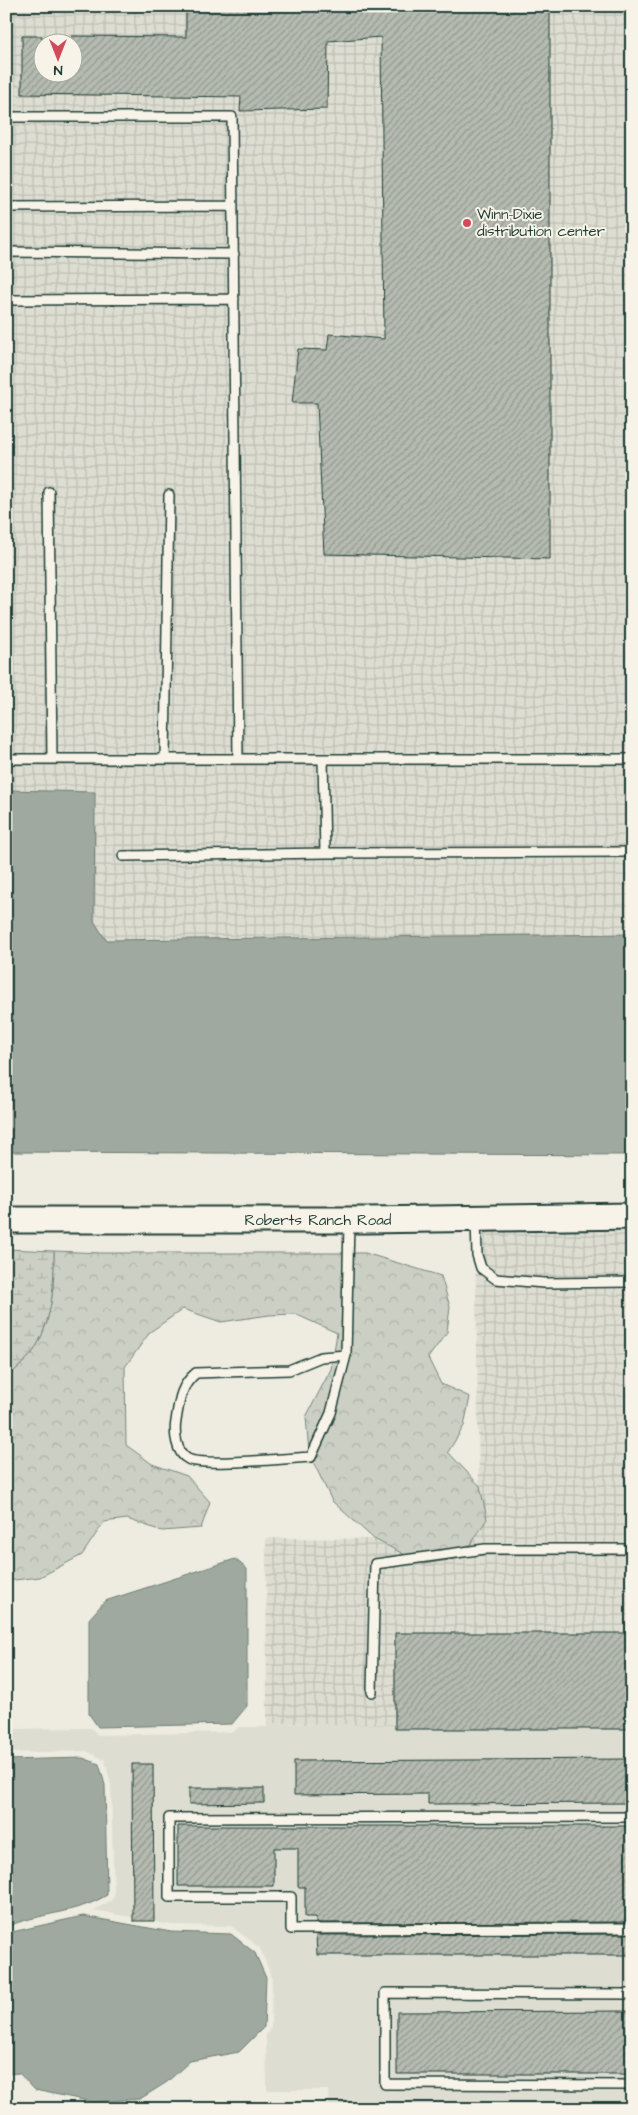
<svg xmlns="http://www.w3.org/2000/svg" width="638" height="2115" viewBox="0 0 638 2115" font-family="'Architects Daughter',sans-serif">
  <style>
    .built { fill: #ddddd2 }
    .industrial { fill: url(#industrial-grid); fill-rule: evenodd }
    .forest { fill: url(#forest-crowns); stroke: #76867c }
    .wetland { fill: url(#wetland-marsh); stroke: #76867c }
    .water { fill: #9fa99f; stroke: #6c7e74 }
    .building { fill: url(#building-hatch); stroke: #1f3d34 }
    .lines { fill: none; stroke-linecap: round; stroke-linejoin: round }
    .lane-casing { stroke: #1f3d34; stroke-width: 12 }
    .secondary-casing { stroke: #1f3d34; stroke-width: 29 }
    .lane { stroke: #f7f3e8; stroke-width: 9 }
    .secondary { stroke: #f7f3e8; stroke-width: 25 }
    .poi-dot { fill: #d1495b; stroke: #f7f3e8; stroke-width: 2 }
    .labels { text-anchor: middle; stroke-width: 4; stroke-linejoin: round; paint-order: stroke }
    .poi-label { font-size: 15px; fill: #1f3d34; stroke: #f7f3e8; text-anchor: start }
    .street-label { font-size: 15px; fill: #1f3d34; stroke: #f7f3e8 }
  </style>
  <defs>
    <pattern id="industrial-grid" width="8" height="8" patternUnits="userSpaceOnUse" patternTransform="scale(1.25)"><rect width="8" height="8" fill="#ddddd2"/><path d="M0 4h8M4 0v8" fill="none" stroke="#bdbfb5"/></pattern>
    <pattern id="forest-crowns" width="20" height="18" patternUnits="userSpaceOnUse" patternTransform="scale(1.25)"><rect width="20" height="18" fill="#cccfc4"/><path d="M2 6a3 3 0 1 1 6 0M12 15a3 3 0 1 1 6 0" fill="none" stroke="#afb3a9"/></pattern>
    <pattern id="wetland-marsh" width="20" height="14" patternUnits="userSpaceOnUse" patternTransform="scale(1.25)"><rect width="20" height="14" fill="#cccfc4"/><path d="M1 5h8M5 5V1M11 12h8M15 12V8" fill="none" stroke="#afb3a9"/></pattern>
    <pattern id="building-hatch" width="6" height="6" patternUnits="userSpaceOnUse" patternTransform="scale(1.25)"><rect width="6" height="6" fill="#b5bbb0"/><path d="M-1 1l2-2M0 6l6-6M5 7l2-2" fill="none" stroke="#939990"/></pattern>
  </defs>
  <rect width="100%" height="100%" fill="#eeece1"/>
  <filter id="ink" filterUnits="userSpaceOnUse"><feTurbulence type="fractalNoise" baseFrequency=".02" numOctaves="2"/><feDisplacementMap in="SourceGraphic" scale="10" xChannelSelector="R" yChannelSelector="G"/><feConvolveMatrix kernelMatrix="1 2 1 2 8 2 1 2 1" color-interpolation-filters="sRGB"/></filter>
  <g filter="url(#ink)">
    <!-- built -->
    <path class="built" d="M267,1723L632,1729V2109H329L328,2090H267L266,2035L271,2027L272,1978L260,1948L231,1926L171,1925L94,1910L110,1901L114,1897L111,1785L105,1760L86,1751L6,1753V1729L91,1728L98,1735L233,1732L239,1727H267Z"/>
    <!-- industrial -->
    <path class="industrial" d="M6,6H632V944L105,940L94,921L95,792L6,790ZM42,42H72V72H42Z
      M632,1225V1729L267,1723L266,1538L374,1539L423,1564L462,1558L487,1519L479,1485L475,1227Z"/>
    <!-- forest -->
    <path class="forest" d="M54,1251L101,1253H365L441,1276L450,1307L447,1332L428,1358L441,1384L470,1397L464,1426L448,1452L480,1486L487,1519L462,1558L423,1564L374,1539L332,1501L309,1453L306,1417L331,1369L337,1333L295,1314L269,1315L221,1322L183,1309L150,1332L125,1367L126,1445L152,1464L187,1476L210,1502L201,1528L162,1531L127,1519L104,1522L82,1555L40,1577L6,1581V1378C16,1369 30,1358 36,1347C53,1317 54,1284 54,1251Z"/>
    <!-- wetland -->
    <path class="wetland" d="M6,1249L54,1251C54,1284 53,1317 36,1347C30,1358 16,1369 6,1378Z"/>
    <!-- water -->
    <path class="water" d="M6,790L95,792L94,921L106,940L632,934V1155L6,1152Z
      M235,1559L247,1569V1706L232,1724L98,1727L89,1714V1619L105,1601Z
      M83,1758L99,1764L105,1785L107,1895C79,1913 38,1913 6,1927V1760Z
      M83,1916L171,1932L231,1934L255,1953L266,1978L264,2027L239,2052L190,2061L167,2082L140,2099L93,2102L35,2090L19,2073L6,2074V1938L12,1932Z"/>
    <!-- building -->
    <path class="building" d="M186,6H550V559L324,554L317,403H292L298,349L327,350L329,334L384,339L381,37L328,41L327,109L240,111L241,97L22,94V36H42V72H72V36L186,37Z
      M395,1633H632V1729H395Z
      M632,1759V1803L428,1804V1794L294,1795V1761Z
      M132,1764H153L154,1921H133Z
      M189,1788H264V1803L189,1804Z
      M178,1826H632V1922L316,1923V1917H305V1887H298V1848H274V1886H178Z
      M632,1934V1955H317L316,1935Z
      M632,2011V2074H397V2012Z"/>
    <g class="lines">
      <defs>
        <path id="lane" d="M6,117H232L238,759
          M6,207L233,206
          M6,252L234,254
          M6,300L234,299
          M49,492L52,759
          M6,759H632
          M165,759L169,495
          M323,759L325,853L632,852
          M123,856L325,853
          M476,1219L477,1255L481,1268L496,1279L544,1283L632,1282
          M346,1355L331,1413L311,1457C289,1458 203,1467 188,1459C176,1453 174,1433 176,1421C179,1402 180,1386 196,1373L289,1370L321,1357L346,1355L349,1223
          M372,1692L375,1564L485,1549H632
          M632,1817L169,1818V1897H291V1929L632,1928
          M632,1994L385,1993V2084L632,2085"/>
        <g id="secondary">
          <path id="s1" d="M6,1220H367L632,1216"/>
        </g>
      </defs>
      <!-- lane casing -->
      <use href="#lane" class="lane-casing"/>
      <!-- secondary casing -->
      <use href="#secondary" class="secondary-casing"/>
      <!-- lane -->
      <use href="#lane" class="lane"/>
      <!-- secondary -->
      <use href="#secondary" class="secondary"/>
    </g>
  </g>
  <!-- markers -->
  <circle class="poi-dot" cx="467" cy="223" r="5"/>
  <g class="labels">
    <!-- poi labels -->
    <g class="poi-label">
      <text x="477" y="219">Winn-Dixie<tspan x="477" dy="17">distribution center</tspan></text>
    </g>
    <!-- street labels -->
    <g class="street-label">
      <text dy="5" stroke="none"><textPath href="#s1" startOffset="312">Roberts Ranch Road</textPath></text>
    </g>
  </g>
  <!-- margin -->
  <rect width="638" height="2115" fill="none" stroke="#f7f3e8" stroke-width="25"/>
  <rect x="12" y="12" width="613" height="2090" fill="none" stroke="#1f3d34" stroke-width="2" filter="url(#ink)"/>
  <!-- north arrow -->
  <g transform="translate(58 58) rotate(180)"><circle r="24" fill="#f7f3e8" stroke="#a1aaa0"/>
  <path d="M0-4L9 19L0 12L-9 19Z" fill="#d1495b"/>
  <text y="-8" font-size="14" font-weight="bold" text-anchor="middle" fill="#1f3d34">N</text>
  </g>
</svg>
